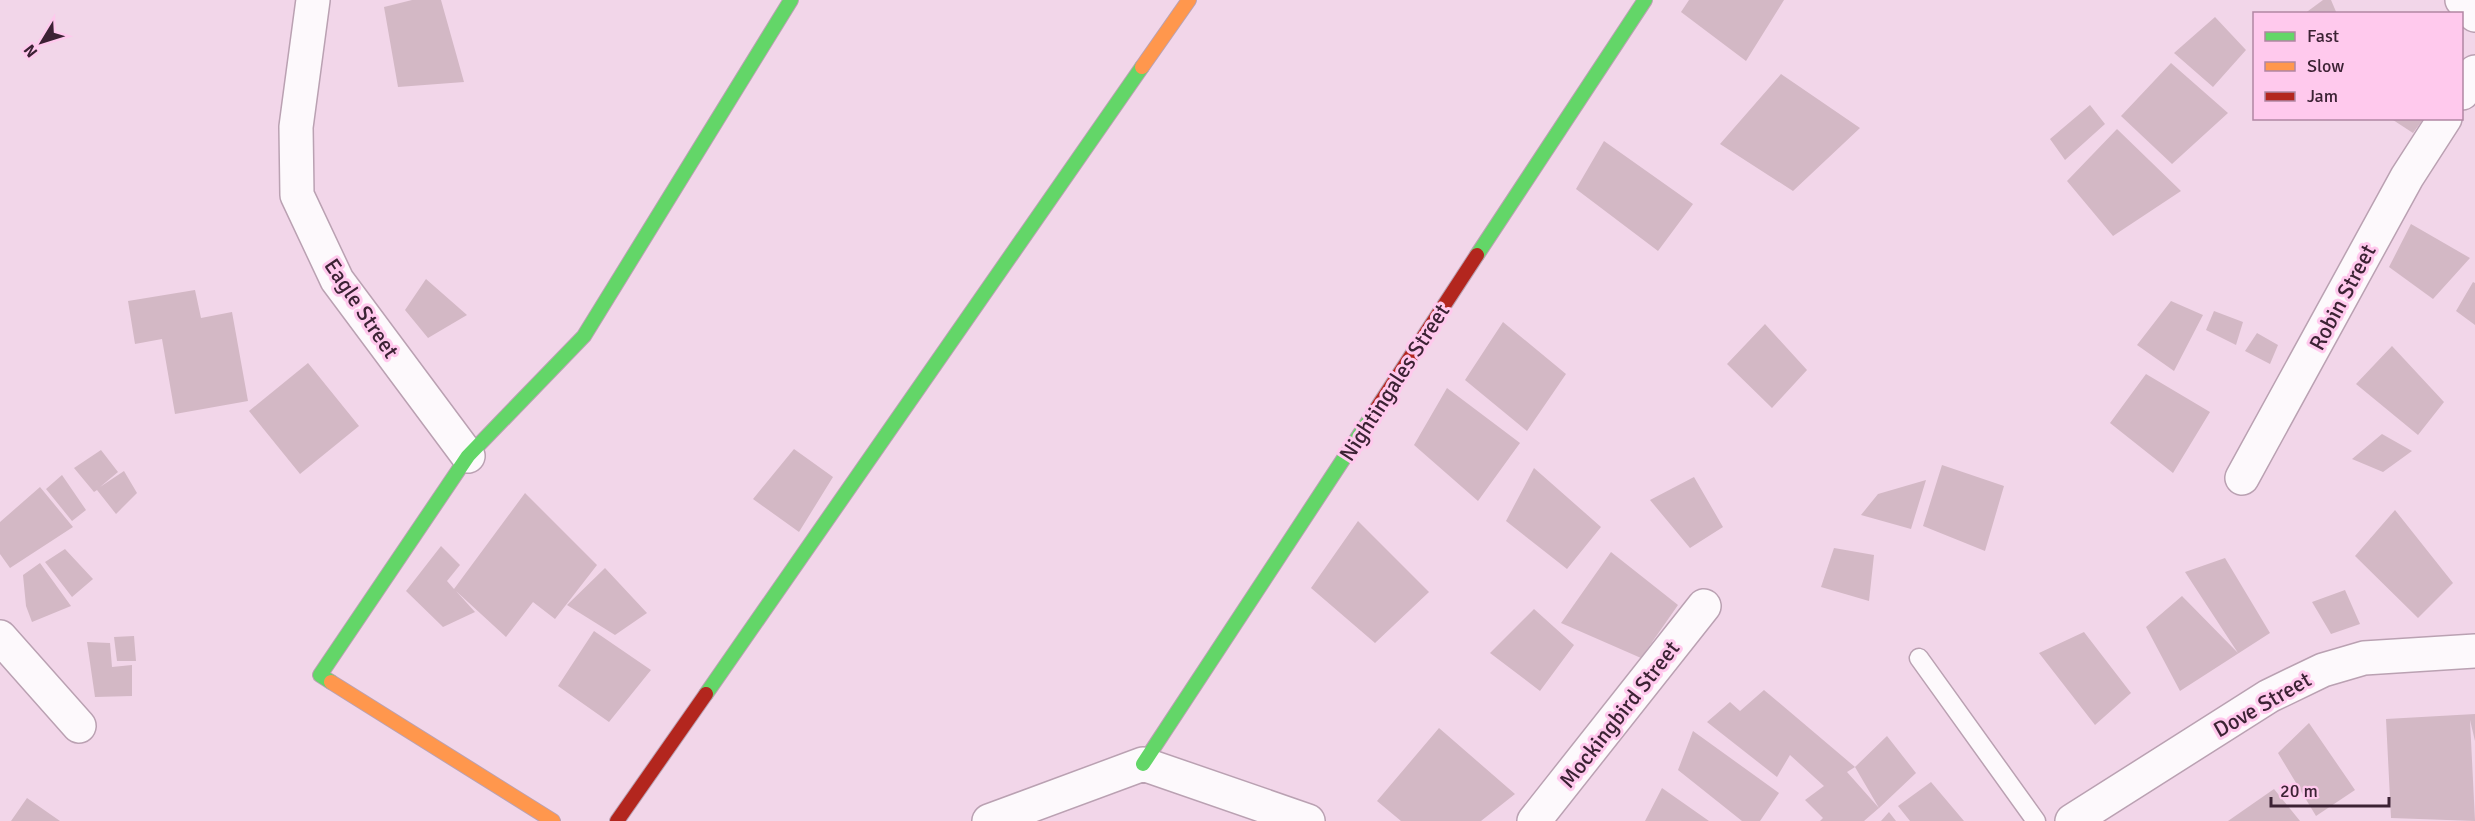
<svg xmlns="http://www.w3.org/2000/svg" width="2475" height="821" viewBox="0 0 2475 821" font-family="Signika,sans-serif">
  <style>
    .building { fill: #d3b8c5 }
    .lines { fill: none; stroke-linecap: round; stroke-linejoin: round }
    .lane-casing { stroke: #baa1b2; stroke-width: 21 }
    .street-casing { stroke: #baa1b2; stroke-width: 36 }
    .fast-casing { stroke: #baa1b2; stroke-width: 16 }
    .slow-casing { stroke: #baa1b2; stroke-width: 16 }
    .jam-casing { stroke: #baa1b2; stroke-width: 16 }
    .lane { stroke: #fdf9fc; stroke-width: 18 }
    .street { stroke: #fdf9fc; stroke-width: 33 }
    .fast { stroke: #63d668; stroke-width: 14 }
    .slow { stroke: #ff974d; stroke-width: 14 }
    .jam { stroke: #b3261e; stroke-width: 14 }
    .labels { text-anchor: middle; stroke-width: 6; stroke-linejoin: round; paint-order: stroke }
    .street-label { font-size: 22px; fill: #3c2234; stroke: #ffc9ed }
  </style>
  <rect width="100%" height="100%" fill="#f2d6e9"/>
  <!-- building -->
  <path class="building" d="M412,0H441L464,82L398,87L384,7Z
    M1689,0H1784L1746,61L1681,12Z
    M2323,0H2331L2337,14H2304Z
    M2215,17L2246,50L2213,87L2174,53Z
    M2171,63L2228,113L2172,164L2121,116Z
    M1781,74L1860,128L1793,191L1720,144Z
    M2090,105L2105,124L2065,160L2050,139Z
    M2390,118H2424L2413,133Z
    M2117,129L2181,191L2113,236L2067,181Z
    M1604,141L1693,204L1658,251L1576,189Z
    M2411,224L2470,258L2433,299L2389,267Z
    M426,279L467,315L428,338L405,310Z
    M2473,282L2475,283V325L2456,311Z
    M195,290L201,318L232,312L248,401L175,414L162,339L135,344L128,301Z
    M2171,301L2203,315L2174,371L2137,345Z
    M2214,311L2243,322L2236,345L2206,330Z
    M1503,322L1566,374L1527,431L1465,380Z
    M1765,324L1807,370L1772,408L1727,364Z
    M2257,333L2278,345L2270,364L2245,351Z
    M2392,346L2444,402L2418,435L2356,384Z
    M308,363L359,426L300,474L249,411Z
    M2146,374L2210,412L2173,473L2110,423Z
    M1447,388L1520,443L1478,501L1414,445Z
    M2382,434L2412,451L2383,472L2352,459Z
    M794,449L833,477L799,532L753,499Z
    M101,450L118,472L100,487L124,471L137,493L116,514L97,490L94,492L74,468Z
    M1942,465L2004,486L1985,551L1923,526Z
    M1534,468L1601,527L1567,569L1506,521Z
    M62,475L86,510L72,521L46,489Z
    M1694,477L1723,527L1690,548L1650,500Z
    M1926,480L1911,529L1861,515L1878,494Z
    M40,487L73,527L10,568L0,554V522Z
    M525,493L597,565L555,619L533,602L506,637L456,591L475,612L443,627L406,591L441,546L460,565L447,581L454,589Z
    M2395,510L2453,583L2418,618L2355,556Z
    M1358,521L1429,592L1375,643L1311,588Z
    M1834,548L1874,555L1869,601L1821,587Z
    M65,549L93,579L72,597L45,562Z
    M1611,552L1678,605L1641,658L1561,623Z
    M2225,558L2270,633L2180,691L2146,627L2182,596L2238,653L2185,572Z
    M40,563L71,606L32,622L26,606L23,575Z
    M605,568L647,613L615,635L567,605Z
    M2345,590L2360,624L2331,634L2312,602Z
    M1534,609L1574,645L1540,691L1490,653Z
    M594,631L651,670L609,722L558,686Z
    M2084,632L2131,693L2095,725L2039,653Z
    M134,636L136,661H117L114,637Z
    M87,642L110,643L112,667L132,665V696L95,697Z
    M1764,690L1855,767L1847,772L1879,808L1855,767L1887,736L1916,773L1879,808L1864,821H1820L1823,818L1805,800L1824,786L1790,755L1777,777L1707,722L1730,702L1740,711Z
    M2475,714V741L2470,720L2475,821L2391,818L2386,719Z
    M2309,723L2355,790L2316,816L2278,753Z
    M1439,728L1515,794L1481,821H1401L1377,801Z
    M1693,731L1779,793L1760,821H1742L1678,770Z
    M1931,782L1964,821H1910L1898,806Z
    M1662,788L1709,821H1645Z
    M2274,789L2300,821H2228Z
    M27,798L60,821H11Z
    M1889,812L1896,821H1881Z"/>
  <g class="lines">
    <defs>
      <path id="lane" d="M1919,658L2036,821"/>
      <path id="street" d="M313,0L296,127L297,195L337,280L468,456
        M2462,0L2475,15
        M2462,93L2475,72
        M2242,478L2407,177L2445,118
        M0,637L79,726
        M989,821L1143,764L1308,821
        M1534,821L1704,606
        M2072,821L2269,696L2323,670L2364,658L2475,651"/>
      <path id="fast" d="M1477,255L1645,0
        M331,682L320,675L468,456L584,336L791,0
        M706,694L1142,67
        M1143,764L1375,411"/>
      <path id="slow" d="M1142,67L1189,0
        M331,682L553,821"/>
      <path id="jam" d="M1375,411L1477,255
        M617,821L706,694"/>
    </defs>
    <!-- lane casing -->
    <use href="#lane" class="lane-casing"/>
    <!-- street casing -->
    <use href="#street" class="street-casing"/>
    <!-- fast casing -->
    <use href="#fast" class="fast-casing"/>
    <!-- slow casing -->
    <use href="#slow" class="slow-casing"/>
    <!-- jam casing -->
    <use href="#jam" class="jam-casing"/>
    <!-- lane -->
    <use href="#lane" class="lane"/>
    <!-- street -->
    <use href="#street" class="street"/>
    <!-- fast -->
    <use href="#fast" class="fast"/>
    <!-- slow -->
    <use href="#slow" class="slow"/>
    <!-- jam -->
    <use href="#jam" class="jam"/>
  </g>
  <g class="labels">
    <!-- street labels -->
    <g class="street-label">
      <text transform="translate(2342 297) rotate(-62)" y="8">Robin Street</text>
      <text transform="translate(362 308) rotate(56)" y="8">Eagle Street</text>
      <text transform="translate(1394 382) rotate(-57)" y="8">Nightingales Street</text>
      <text transform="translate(2262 704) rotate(-30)" y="8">Dove Street</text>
      <text transform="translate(1619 714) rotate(-52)" y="8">Mockingbird Street</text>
    </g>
  </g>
  <!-- legend -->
  <rect x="2253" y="12" width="210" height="108" fill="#ffc9ed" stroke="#b186a3" stroke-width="1.5"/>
  <rect x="2265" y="32" width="30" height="9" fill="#63d668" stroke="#b186a3" stroke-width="1.5"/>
  <text x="2307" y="42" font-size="18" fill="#3c2234">Fast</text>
  <rect x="2265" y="62" width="30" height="9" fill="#ff974d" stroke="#b186a3" stroke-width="1.5"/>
  <text x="2307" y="72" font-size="18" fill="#3c2234">Slow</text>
  <rect x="2265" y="92" width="30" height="9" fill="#b3261e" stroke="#b186a3" stroke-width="1.5"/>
  <text x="2307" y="102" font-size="18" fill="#3c2234">Jam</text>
  <!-- north arrow -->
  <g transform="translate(42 42) rotate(232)" stroke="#ffc9ed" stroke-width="4.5" paint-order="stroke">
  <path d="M0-4.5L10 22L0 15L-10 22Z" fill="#3c2234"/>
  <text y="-9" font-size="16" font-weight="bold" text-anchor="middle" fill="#3c2234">N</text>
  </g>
  <!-- scale -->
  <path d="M2271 797v9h118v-9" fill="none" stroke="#3c2234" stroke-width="3"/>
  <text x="2280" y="797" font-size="18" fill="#3c2234" stroke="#ffc9ed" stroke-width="4.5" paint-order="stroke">20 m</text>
</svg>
